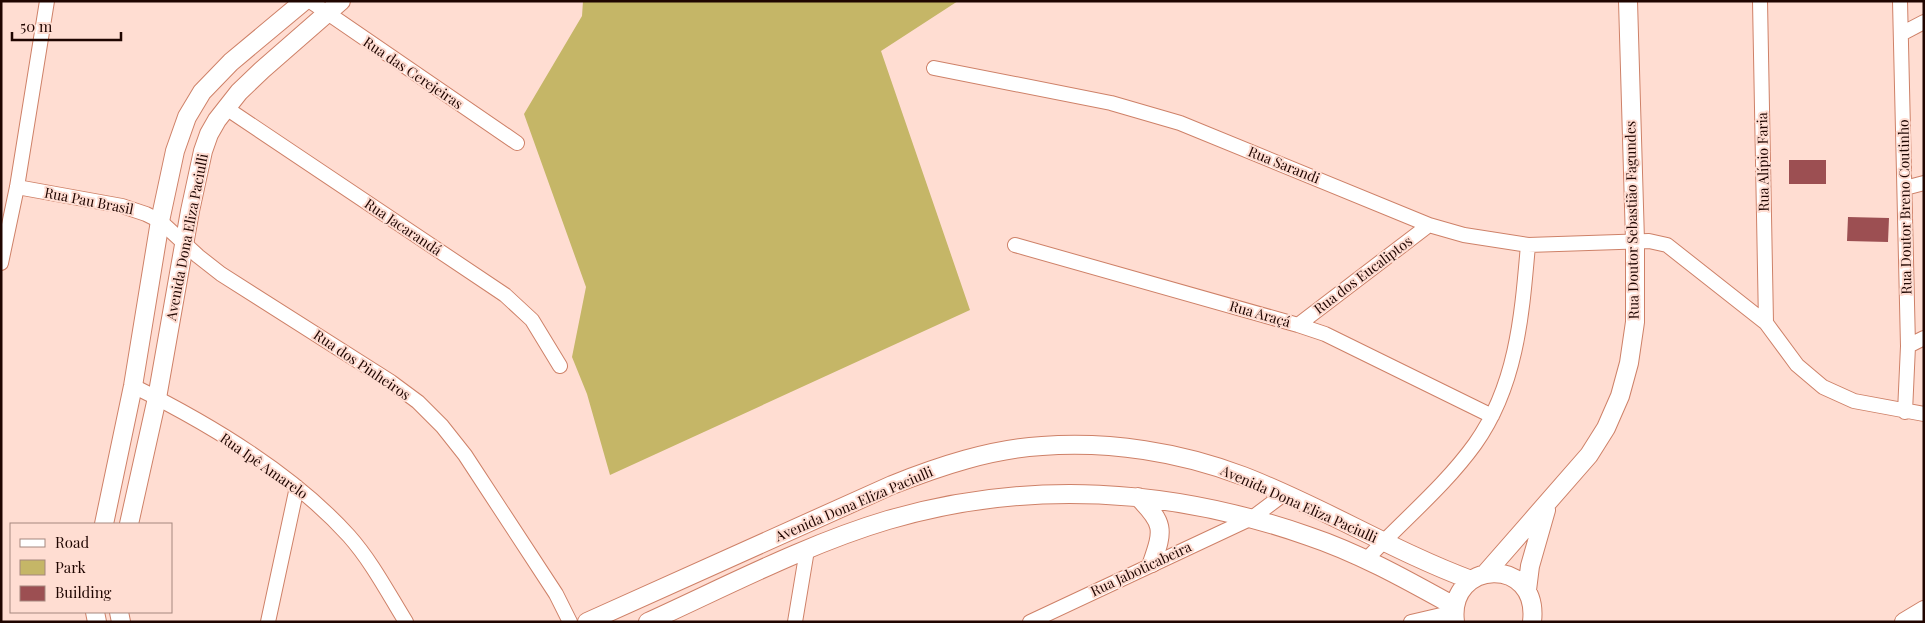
<svg xmlns="http://www.w3.org/2000/svg" width="1925" height="623" viewBox="0 0 1925 623" font-family="'Playfair Display',serif">
  <style>
    .green { fill: #c5b667 }
    .building { fill: #9c4f52 }
    .lines { fill: none; stroke-linecap: round; stroke-linejoin: round }
    .minor-casing { stroke: #ce8168; stroke-width: 16 }
    .tertiary-casing { stroke: #ce8168; stroke-width: 20 }
    .minor { stroke: #fff; stroke-width: 14 }
    .tertiary { stroke: #fff; stroke-width: 18 }
    .labels { text-anchor: middle; stroke-width: 4; stroke-linejoin: round; paint-order: stroke }
    .street-label { font-size: 14px; fill: #1f0500; stroke: #ffddd2 }
  </style>
  <rect width="100%" height="100%" fill="#ffddd2"/>
  <!-- green -->
  <path class="green" d="M583,1H958L881,51L970,310L610,475L587,394L572,357L586,287L524,114L582,16Z"/>
  <!-- building -->
  <path class="building" d="M1789,160H1826V184H1789Z
    M1848,217L1889,218L1888,242L1847,241Z"/>
  <g class="lines">
    <defs>
      <path id="minor" d="M310,1L517,143
        M1760,1L1766,323
        M1900,1L1908,346L1905,412
        M1901,34L1924,22
        M934,68L1111,103L1180,123L1429,225L1464,235L1528,245L1649,241L1667,245L1766,323L1797,365L1823,387L1854,401L1924,414
        M226,108L505,295L532,320L560,366
        M17,187L122,206L146,214L160,221L198,256L221,274L391,382L418,402L442,426L465,455L556,594L570,622
        M1905,188L1924,183
        M1015,245L1298,325L1325,334L1492,416
        M1,263L17,187L47,1
        M1298,325L1429,225
        M1908,346L1924,338
        M133,386C208,423 293,474 349,536C372,562 388,593 406,622
        M1366,560C1402,521 1444,487 1475,444C1517,385 1522,314 1528,245
        M268,622L297,487
        M795,622L807,550
        M1030,622L1252,518L1284,494
        M1411,622L1454,612"/>
      <path id="tertiary" d="M1138,497C1164,523 1164,529 1152,563
        M104,524L133,386L160,221L175,151L187,117L202,92L231,62L304,1
        M129,524L157,398L190,211L203,151L209,134L217,120L239,92L262,70L341,1
        M1485,574L1589,455L1606,428L1620,396L1629,363L1635,322V241L1628,1
        M1527,590L1530,566L1546,510
        M95,612L97,622
        M119,612L121,622
        M587,622L892,485C940,466 991,449 1042,446C1110,441 1180,452 1243,476C1321,506 1393,551 1471,580
        M648,622C725,587 807,544 888,520C1028,479 1171,488 1308,536C1359,553 1407,580 1454,606
        M1455,622C1447,559 1540,555 1532,622
        M1904,622L1924,610"/>
    </defs>
    <!-- minor casing -->
    <use href="#minor" class="minor-casing"/>
    <!-- tertiary casing -->
    <use href="#tertiary" class="tertiary-casing"/>
    <!-- minor -->
    <use href="#minor" class="minor"/>
    <!-- tertiary -->
    <use href="#tertiary" class="tertiary"/>
  </g>
  <g class="labels">
    <!-- street labels -->
    <g class="street-label">
      <text transform="translate(413 73) rotate(34)" y="5">Rua das Cerejeiras</text>
      <text transform="translate(1763 162) rotate(-91)" y="5">Rua Alípio Faria</text>
      <text transform="translate(1284 165) rotate(22)" y="5">Rua Sarandi</text>
      <text transform="translate(89 201) rotate(11)" y="5">Rua Pau Brasil</text>
      <text transform="translate(1905 207) rotate(-91)" y="5">Rua Doutor Breno Coutinho</text>
      <text transform="translate(1632 220) rotate(-91)" y="5">Rua Doutor Sebastião Fagundes</text>
      <text transform="translate(403 227) rotate(34)" y="5">Rua Jacarandá</text>
      <text transform="translate(187 237) rotate(-79)" y="5">Avenida Dona Eliza Paciulli</text>
      <text transform="translate(1363 275) rotate(-37)" y="5">Rua dos Eucaliptos</text>
      <text transform="translate(1260 314) rotate(16)" y="5">Rua Araçá</text>
      <text transform="translate(362 365) rotate(34)" y="5">Rua dos Pinheiros</text>
      <text transform="translate(264 466) rotate(35)" y="5">Rua Ipê Amarelo</text>
      <text transform="translate(854 504) rotate(-23)" y="5">Avenida Dona Eliza Paciulli</text>
      <text transform="translate(1299 504) rotate(24)" y="5">Avenida Dona Eliza Paciulli</text>
      <text transform="translate(1141 569) rotate(-25)" y="5">Rua Jaboticabeira</text>
    </g>
  </g>
  <!-- border -->
  <rect width="1925" height="623" fill="none" stroke="#1f0500" stroke-width="5"/>
  <!-- legend -->
  <rect x="10" y="523" width="162" height="90" fill="#ffddd2" stroke="#a5877e"/>
  <rect x="20" y="539" width="25" height="8" fill="#ffffff" stroke="#a5877e"/>
  <text x="55" y="548" font-size="15" fill="#1f0500">Road</text>
  <rect x="20" y="560" width="25" height="15" fill="#c5b667" stroke="#a5877e"/>
  <text x="55" y="573" font-size="15" fill="#1f0500">Park</text>
  <rect x="20" y="586" width="25" height="15" fill="#9c4f52" stroke="#a5877e"/>
  <text x="55" y="598" font-size="15" fill="#1f0500">Building</text>
  <!-- scale -->
  <path d="M12 32v8h109v-8" fill="none" stroke="#1f0500" stroke-width="2.5"/>
  <text x="20" y="32" font-size="15" fill="#1f0500" stroke="#ffddd2" stroke-width="4" paint-order="stroke">50 m</text>
</svg>
